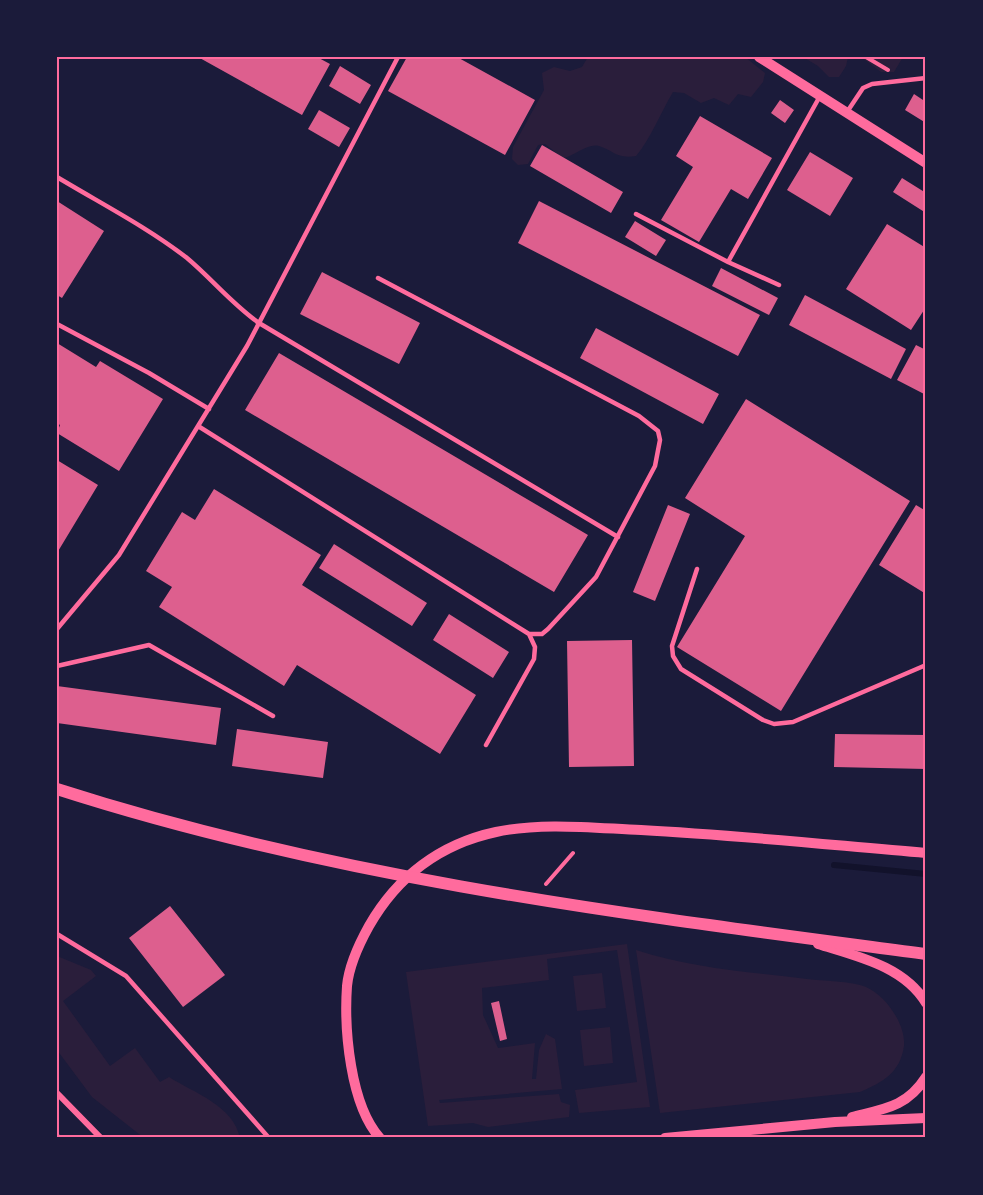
<svg xmlns="http://www.w3.org/2000/svg" width="983" height="1195" viewBox="0 0 983 1195" font-family="'Libre Baskerville',serif">
  <style>
    .green { fill: #2a1e3b }
    .lines { fill: none; stroke-linecap: round; stroke-linejoin: round }
    .stream { stroke: #12122b; stroke-width: 6 }
    .building { fill: #dd5f8e }
    .path { stroke: #ff6b9d; stroke-width: 4 }
    .service { stroke: #ff6b9d; stroke-width: 4.5 }
    .minor { stroke: #ff6b9d; stroke-width: 6 }
    .tertiary { stroke: #ff6b9d; stroke-width: 10 }
    .secondary { stroke: #ff6b9d; stroke-width: 12 }
    .rail { stroke: #a44b75; stroke-width: 4.5 }
    .neatline { fill: none; stroke: #ff6b9d; stroke-width: 2 }
  </style>
  <rect width="100%" height="100%" fill="#1b1b3a"/>
  <!-- green -->
  <path class="green" d="M588,57H745L765,73L763,82L751,97L738,94L729,105L714,98L701,103L684,93L673,92C661,112 650,140 636,156C616,159 615,151 599,146C587,143 575,156 563,158L545,144L538,145L528,164L518,165L512,159L513,147L544,90L542,73L554,67L570,71L582,67Z
    M803,57H848L846,66L839,77H829L818,66Z
    M861,57H903L894,72H881Z
    M627,944L650,1107L579,1113L575,1090L637,1082L617,950L547,959L549,980L482,988L483,1015L498,1048L535,1043L532,1079H536L539,1050L546,1034L555,1039L562,1089L439,1100L440,1103L559,1094L561,1102L570,1105L569,1117L488,1127L473,1123L428,1126L406,972Z
    M636,950C691,968 749,972 807,979C822,981 852,981 866,987C885,995 906,1024 904,1046C900,1073 883,1082 860,1092L660,1113Z
    M57,956L91,970L96,976L63,1001L110,1066L135,1048L160,1082L169,1077C194,1093 233,1105 240,1138H144L92,1097L57,1050Z
    M602,973L606,1008L577,1011L573,976Z
    M610,1027L613,1063L584,1066L580,1030Z"/>
  <g class="lines">
    <!-- stream -->
    <path class="stream" d="M834,865L926,874"/>
  </g>
  <!-- building -->
  <path class="building" d="M198,57H317L330,64L302,115Z
    M407,57H457L535,100L505,155L388,91Z
    M340,66L371,85L360,104L329,86Z
    M914,94L926,102V123L905,110Z
    M780,100L794,110L785,123L771,113Z
    M319,110L350,128L339,147L308,129Z
    M700,116L772,158L748,199L731,189L699,242L661,220L693,167L676,156Z
    M542,145L623,192L611,213L530,166Z
    M810,152L853,178L830,216L787,190Z
    M902,178L926,193V213L893,192Z
    M57,201L104,231L62,298L57,295Z
    M539,201L760,315L738,356L518,243Z
    M635,221L666,240L656,256L625,237Z
    M887,224L926,248V307L911,330L846,289Z
    M721,268L778,298L769,315L712,286Z
    M322,272L420,323L399,364L300,314Z
    M805,295L906,349L891,379L789,325Z
    M596,328L719,394L703,424L580,358Z
    M57,343L96,367L100,361L163,399L119,471L57,433L60,425L57,423Z
    M916,345L926,350V395L897,380Z
    M279,353L588,535L554,592L245,410Z
    M746,399L910,501L781,711L677,647L745,536L685,498Z
    M57,460L98,485L57,553Z
    M214,489L321,555L302,585L476,695L440,754L297,665L284,686L159,607L172,587L146,571L182,512L195,520Z
    M668,505L690,514L655,601L633,592Z
    M916,505L926,511V594L879,565Z
    M334,544L427,603L412,626L319,568Z
    M449,614L509,652L493,678L433,640Z
    M632,640L634,766L569,767L567,641Z
    M57,686L221,708L216,745L57,723Z
    M237,729L328,742L323,778L232,766Z
    M835,734L926,735V769L834,767Z
    M170,906L225,975L183,1007L129,938Z
    M499,1001L507,1039L500,1041L491,1003Z"/>
  <g class="lines">
    <!-- path -->
    <path class="path" d="M866,57L888,70
      M546,884L573,853"/>
    <!-- service -->
    <path class="service" d="M847,112L863,88L872,84L926,78
      M57,177C100,203 147,227 187,258C212,279 232,304 259,323L618,537
      M636,214L728,262L779,285
      M728,262L820,96
      M378,278L639,416L658,431L660,440L655,466L596,577L548,629L542,634H529
      M57,324L149,373L209,409
      M198,426L529,634L535,647L534,659L486,745
      M697,569L672,646L673,656L681,669L763,720L774,724L793,722L926,665
      M57,629L119,555L247,346L398,57
      M57,666L149,645L273,716
      M57,934L126,976L269,1138"/>
    <!-- minor -->
    <path class="minor" d="M57,1093L101,1138"/>
    <!-- tertiary -->
    <path class="tertiary" d="M759,57L926,163
      M818,944C856,956 904,966 926,1003
      M852,1117C884,1109 907,1107 926,1077
      M380,1138C350,1105 344,1029 347,986C349,965 359,944 369,926C397,877 440,844 496,832C542,822 594,828 641,830C736,835 831,845 926,853
      M665,1138L835,1122L926,1118"/>
    <!-- secondary -->
    <path class="secondary" d="M57,789C340,880 632,915 926,954"/>
    <!-- rail -->
    <path class="rail" d="M57,1135L59,1138"/>
  </g>
  <!-- border -->
  <rect width="983" height="1195" fill="none" stroke="#1b1b3a" stroke-width="117"/>
  <rect x="58" y="58" width="866" height="1078" class="neatline"/>
</svg>
